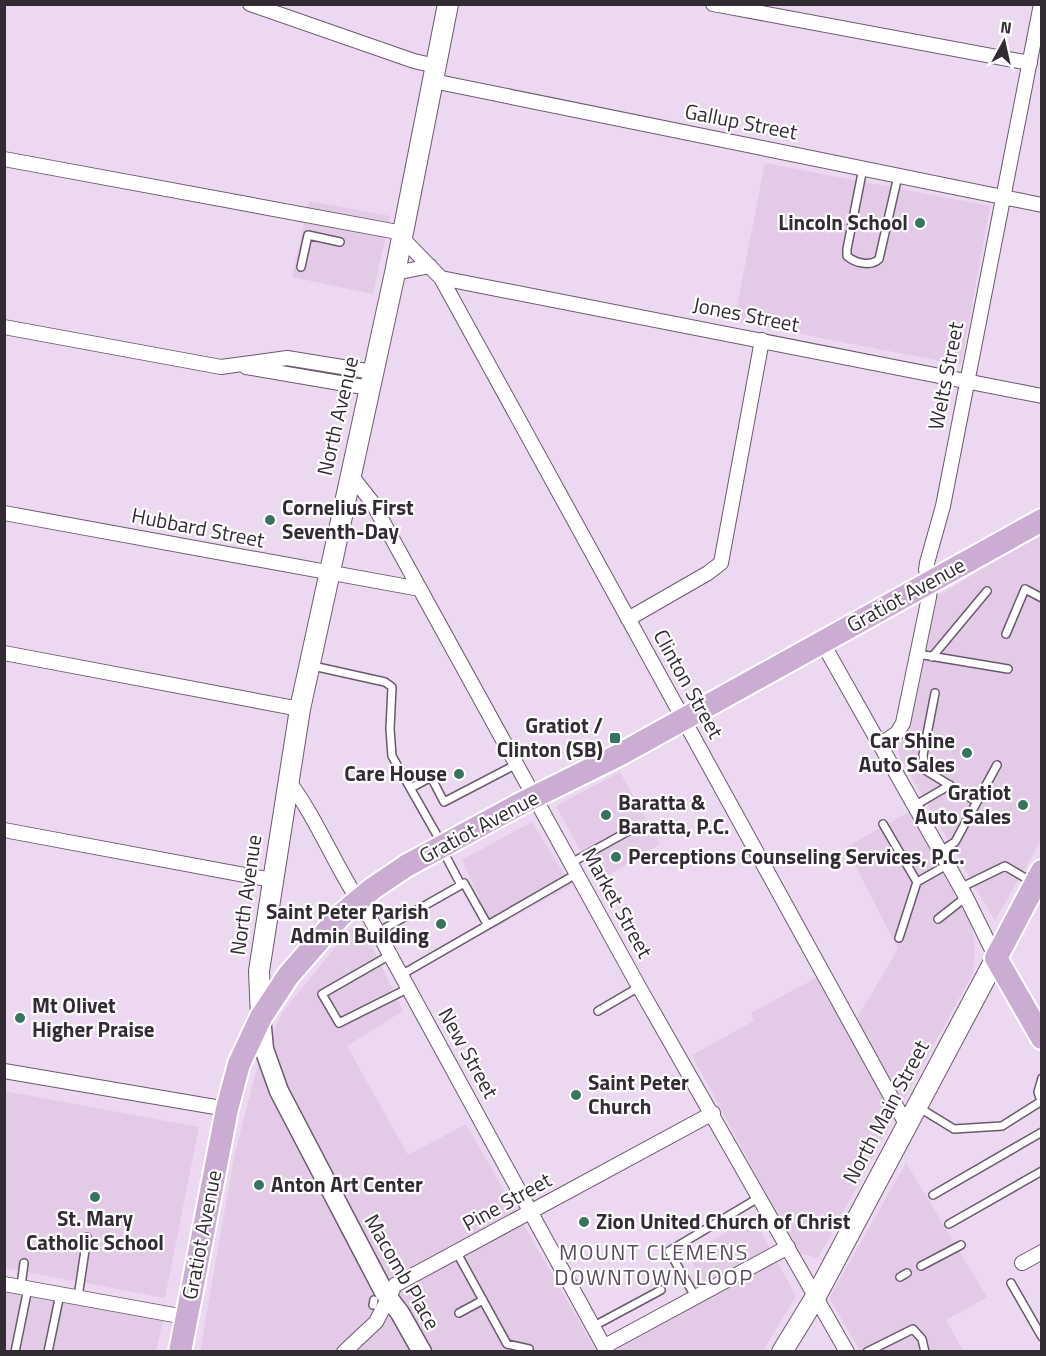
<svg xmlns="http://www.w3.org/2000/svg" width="1046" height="1356" viewBox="0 0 1046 1356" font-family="'Titillium Web',sans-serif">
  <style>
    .built { fill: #e3cbe8 }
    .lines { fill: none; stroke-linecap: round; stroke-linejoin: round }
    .service-casing { stroke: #6a596d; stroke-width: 10 }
    .minor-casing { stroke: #6a596d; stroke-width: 16 }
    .tertiary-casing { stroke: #6a596d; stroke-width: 21 }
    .secondary-casing { stroke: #6a596d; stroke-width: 22 }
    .primary-casing { stroke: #fff; stroke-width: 26 }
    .service { stroke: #fff; stroke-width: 7 }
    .minor { stroke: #fff; stroke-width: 14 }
    .tertiary { stroke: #fff; stroke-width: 18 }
    .secondary { stroke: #fff; stroke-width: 20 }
    .primary { stroke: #cbacd2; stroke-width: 22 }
    .poi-dot { fill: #367461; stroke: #fff; stroke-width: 2 }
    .labels { text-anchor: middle; stroke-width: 4.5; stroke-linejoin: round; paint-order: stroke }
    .street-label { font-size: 21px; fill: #322b34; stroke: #fff }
    .poi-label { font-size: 21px; font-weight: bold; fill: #322b34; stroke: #fff; text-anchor: start }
    .neighbourhood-label { font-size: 22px; letter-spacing: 1.5px; fill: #5b4b5e; stroke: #fff }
  </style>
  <rect width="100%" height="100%" fill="#ecd8f0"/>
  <!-- built -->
  <path class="built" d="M765,163L990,206L961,365L734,321Z
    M309,201L390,216L373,294L292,277Z
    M1041,534V840L995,921L898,754L934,598Z
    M620,772L660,844L597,882L556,806Z
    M909,812L971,923L975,951L973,973L818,1258L798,1253L692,1055L754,1021L751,1013L818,977L849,1031L898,949L846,847Z
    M532,822L571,885L493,929L462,860Z
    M352,927L366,933L403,1011L347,1046L408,1155L466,1124L596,1351L200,1352L234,1157L260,1056L285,1009Z
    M4,1091L199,1127L165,1298L5,1268Z
    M906,1163L987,1297L946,1320L964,1352L860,1351L829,1298Z
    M753,1217L796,1296L763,1351H620L610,1334L704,1286L688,1254Z
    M4,1290L163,1321L156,1351H5Z"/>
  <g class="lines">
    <defs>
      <path id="service" d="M863,168L847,249V256C855,263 871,267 879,259L898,176
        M301,267L308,235L340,242
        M1006,634L1025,589L1042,598
        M918,654L1008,669
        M932,657L987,591
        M313,666L385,682L392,687L390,729L392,756L442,844
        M935,693L923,755L925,770L977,802
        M411,788L431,777L444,802L515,765
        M914,806L950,785
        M883,824L917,882L947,865
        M939,852L955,842L997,765
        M571,863L634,828
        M464,883L487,924
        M960,888L1005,866L1032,882
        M938,919L966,897
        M378,932L461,885L442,849
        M899,938L917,882
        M390,955L322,994L339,1023L409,988
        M401,975L578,873
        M598,1011L639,987
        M1042,1078L1038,1092L1042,1104
        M918,1107L954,1129L1002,1126L1040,1102
        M933,1195L1042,1132
        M949,1224L1042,1171
        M457,1253L507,1344L529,1349
        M921,1266L961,1245
        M900,1277L907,1273
        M1011,1283L1042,1337
        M21,1286L24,1263
        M78,1297L87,1237
        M696,1298L669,1251L760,1197
        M373,1305L374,1300
        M459,1313L483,1300
        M594,1326L661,1290
        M15,1352L28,1288
        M48,1352L60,1294
        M867,1352L913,1329L922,1339L925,1352"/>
      <path id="minor" d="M250,4L414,61L436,66
        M713,4L1030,63
        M433,81L1042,205
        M4,159L403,233
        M402,238L441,278L906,1124
        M395,273L430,266
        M441,278L1042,396
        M4,327L221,367L287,358L373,372
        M246,367L369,388
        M350,474L372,502L639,987L847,1352
        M4,513L420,589
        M628,619L708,573L721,563L762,340
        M822,642L966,897L996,958
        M4,653L300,709
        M881,744L897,733L903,723L929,597L931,581L926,570L927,563L943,506L1041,4
        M287,779C320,822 338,875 370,918L607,1352
        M4,830L272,880
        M4,1071L227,1109
        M1022,1263L1042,1252
        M4,1284L185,1317
        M605,1346L788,1247
        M344,1352L376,1322L395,1285L713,1113"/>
      <path id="tertiary" d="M261,1017L264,1049L279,1091L384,1292L400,1313L422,1352"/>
      <path id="secondary" d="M261,1017L259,971L300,709L395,273L448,4
        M782,1352L815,1298L996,958"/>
      <path id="primary" d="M1042,871L996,958L1042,1038
        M180,1352L227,1109L239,1064L261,1017L288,976L340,916L372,889L406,866L522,803L619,755L1042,520"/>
    </defs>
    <!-- service casing -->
    <use href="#service" class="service-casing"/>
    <!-- minor casing -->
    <use href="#minor" class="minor-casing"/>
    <!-- tertiary casing -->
    <use href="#tertiary" class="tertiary-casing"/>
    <!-- secondary casing -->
    <use href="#secondary" class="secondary-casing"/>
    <!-- primary casing -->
    <use href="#primary" class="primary-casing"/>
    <!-- service -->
    <use href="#service" class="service"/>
    <!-- minor -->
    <use href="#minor" class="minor"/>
    <!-- tertiary -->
    <use href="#tertiary" class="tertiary"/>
    <!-- secondary -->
    <use href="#secondary" class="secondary"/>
    <!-- primary -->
    <use href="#primary" class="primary"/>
  </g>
  <!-- markers -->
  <g class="poi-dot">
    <circle cx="920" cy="223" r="6"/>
    <circle cx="270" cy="520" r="6"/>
    <rect x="609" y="732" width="12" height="12" rx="3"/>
    <circle cx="967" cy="753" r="6"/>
    <circle cx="459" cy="774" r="6"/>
    <circle cx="1023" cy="805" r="6"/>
    <circle cx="606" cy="815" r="6"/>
    <circle cx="616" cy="857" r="6"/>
    <circle cx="441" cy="924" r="6"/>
    <circle cx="20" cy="1018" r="6"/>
    <circle cx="576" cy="1095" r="6"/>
    <circle cx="259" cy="1185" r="6"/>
    <circle cx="95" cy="1197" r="6"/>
    <circle cx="584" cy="1222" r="6"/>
  </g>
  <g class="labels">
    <!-- street labels -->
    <g class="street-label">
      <text transform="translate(741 122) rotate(11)" y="7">Gallup Street</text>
      <text transform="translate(746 315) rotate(11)" y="7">Jones Street</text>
      <text transform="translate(946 376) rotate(-79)" y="7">Welts Street</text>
      <text transform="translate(338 416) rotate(-77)" y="7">North Avenue</text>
      <text transform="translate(198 528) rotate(11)" y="7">Hubbard Street</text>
      <text transform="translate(906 595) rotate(-29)" y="7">Gratiot Avenue</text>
      <text transform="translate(688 684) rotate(61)" y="7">Clinton Street</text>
      <text transform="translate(479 827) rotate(-28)" y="7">Gratiot Avenue</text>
      <text transform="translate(246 895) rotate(-82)" y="7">North Avenue</text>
      <text transform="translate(617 903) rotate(61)" y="7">Market Street</text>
      <text transform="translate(468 1053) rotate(61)" y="7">New Street</text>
      <text transform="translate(886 1112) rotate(-62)" y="7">North Main Street</text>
      <text transform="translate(507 1202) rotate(-29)" y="7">Pine Street</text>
      <text transform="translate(202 1235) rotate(-79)" y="7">Gratiot Avenue</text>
      <text transform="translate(402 1272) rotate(60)" y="7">Macomb Place</text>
    </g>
    <!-- poi labels -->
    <g class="poi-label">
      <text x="908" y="230" text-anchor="end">Lincoln School</text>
      <text x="282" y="515">Cornelius First<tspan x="282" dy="24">Seventh-Day</tspan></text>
      <text x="603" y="733" text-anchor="end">Gratiot /<tspan x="603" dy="24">Clinton (SB)</tspan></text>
      <text x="955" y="748" text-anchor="end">Car Shine<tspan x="955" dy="24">Auto Sales</tspan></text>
      <text x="447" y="781" text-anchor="end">Care House</text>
      <text x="1011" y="800" text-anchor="end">Gratiot<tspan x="1011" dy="24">Auto Sales</tspan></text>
      <text x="618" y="810">Baratta &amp;<tspan x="618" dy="24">Baratta, P.C.</tspan></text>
      <text x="628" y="864">Perceptions Counseling Services, P.C.</text>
      <text x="429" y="919" text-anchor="end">Saint Peter Parish<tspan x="429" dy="24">Admin Building</tspan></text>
      <text x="32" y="1013">Mt Olivet<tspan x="32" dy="24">Higher Praise</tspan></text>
      <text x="588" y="1090">Saint Peter<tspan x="588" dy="24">Church</tspan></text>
      <text x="271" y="1192">Anton Art Center</text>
      <text x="95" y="1226" text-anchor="middle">St. Mary<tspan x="95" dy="24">Catholic School</tspan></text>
      <text x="596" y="1229">Zion United Church of Christ</text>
    </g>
    <!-- neighbourhood labels -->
    <g class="neighbourhood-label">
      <text x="654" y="1260">MOUNT CLEMENS<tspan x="654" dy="25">DOWNTOWN LOOP</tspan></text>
    </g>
  </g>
  <!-- border -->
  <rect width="1046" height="1356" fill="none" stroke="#322b34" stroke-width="12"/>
  <!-- north arrow -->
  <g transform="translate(1004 42) rotate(8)" stroke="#ffffff" stroke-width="4.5" paint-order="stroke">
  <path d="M0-4.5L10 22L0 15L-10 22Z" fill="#322b34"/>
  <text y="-9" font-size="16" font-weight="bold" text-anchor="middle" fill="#322b34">N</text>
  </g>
</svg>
